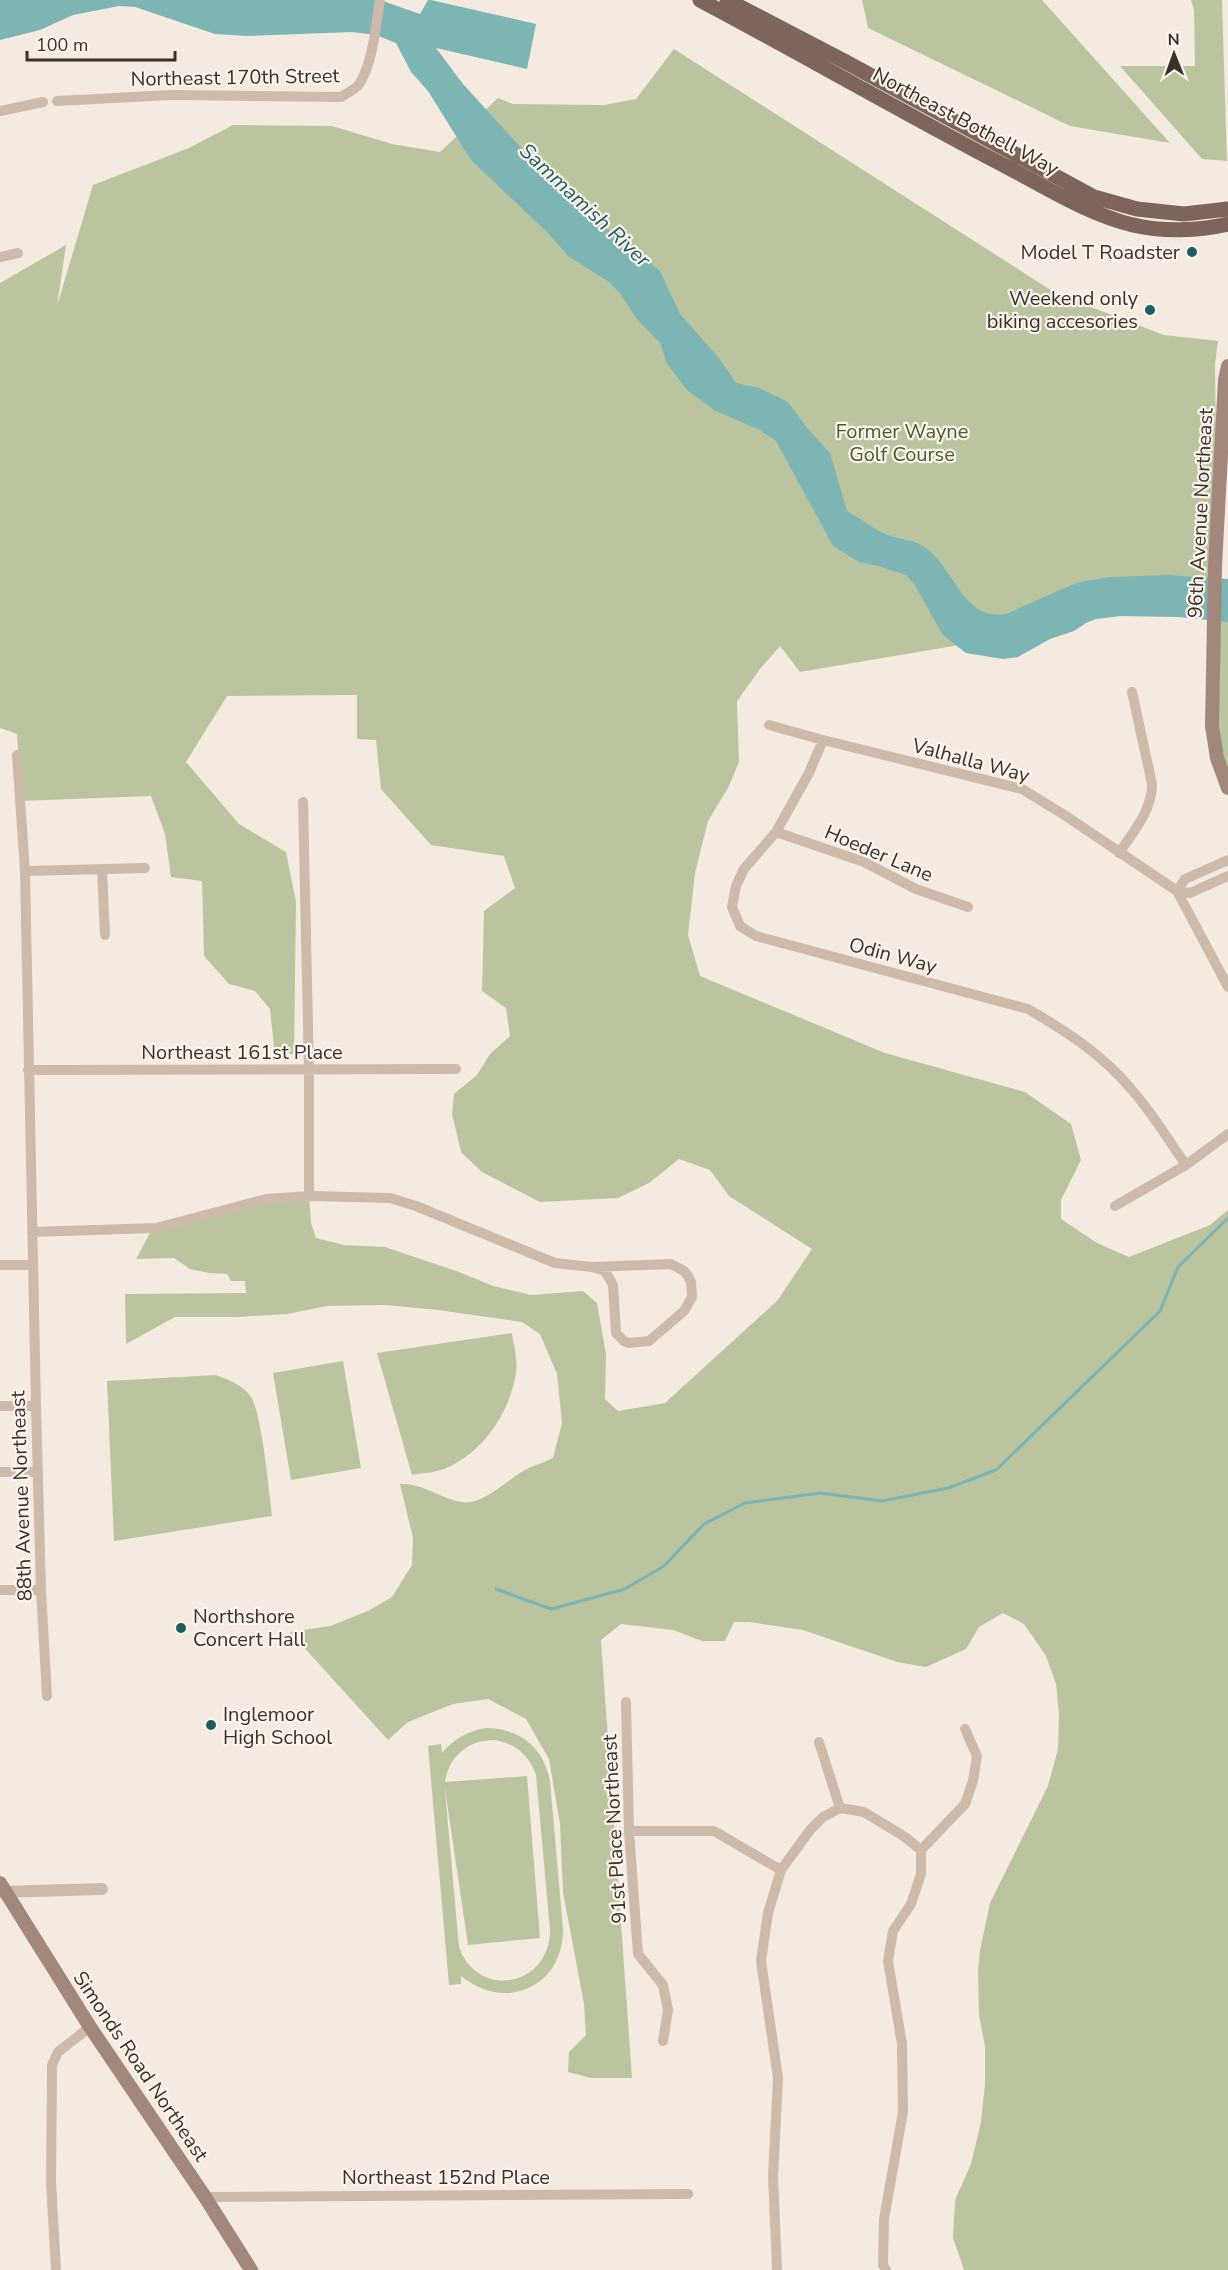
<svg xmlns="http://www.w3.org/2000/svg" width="1228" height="2270" viewBox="0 0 1228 2270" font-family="'Nunito Sans',sans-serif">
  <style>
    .green { fill: #bac59f; fill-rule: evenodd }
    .water { fill: #7db4b4 }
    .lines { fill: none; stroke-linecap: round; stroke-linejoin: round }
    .stream { stroke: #7db4b4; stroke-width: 3 }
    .minor { stroke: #cebaab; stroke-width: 10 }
    .tertiary { stroke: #cebaab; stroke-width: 12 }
    .secondary { stroke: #a2887c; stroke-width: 14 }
    .primary { stroke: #7e655b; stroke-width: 15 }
    .poi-dot { fill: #1d5e60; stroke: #fbf4ed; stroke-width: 2 }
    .labels { text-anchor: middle; stroke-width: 4.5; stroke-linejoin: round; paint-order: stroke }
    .street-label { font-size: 20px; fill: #3b2f2a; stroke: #fbf4ed }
    .poi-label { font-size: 20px; fill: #3b2f2a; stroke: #fbf4ed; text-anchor: end }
    .park-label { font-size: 20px; fill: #4c5b2c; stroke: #fbf4ed }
    .water-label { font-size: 21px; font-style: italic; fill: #1d5e60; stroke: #fbf4ed }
  </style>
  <rect width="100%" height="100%" fill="#f5eae0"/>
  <!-- green -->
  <path class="green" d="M862,0H1042L1170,143L1070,126L868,28Z
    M1191,0H1222L1227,161L1202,159L1120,66H1195L1194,10Z
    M674,49L1057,294L1164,335L1218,341L1215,364L1218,599L1161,601L995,639L800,672L780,646L760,669L737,701L739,762L728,788L708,821L695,873L688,935L700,976L885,1053L1025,1092L1071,1124L1081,1160L1061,1200V1219L1097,1243L1129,1257L1210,1225L1228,1210V2270H964L953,2238L955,2200L971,2164L981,2122L985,2084V2047L979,2015L978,1970L980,1950L990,1903L1048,1786L1058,1749L1059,1715L1056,1684L1046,1656L1024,1624L1003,1613L979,1627L966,1649L926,1667L897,1662L803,1630L749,1622H734L725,1641H702L673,1630L621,1624L601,1640L632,2078H591L568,2072L569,2052L586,2035L584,2004L563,1892L560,1824L549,1759L526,1719L488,1699L453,1704L408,1722L388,1740L290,1632L330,1626L368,1611L392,1597L412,1565L413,1538L400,1484C426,1484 438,1498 462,1502C481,1506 508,1480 523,1471C532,1466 543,1463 553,1458L562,1423L557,1374L540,1334L522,1322L438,1310L385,1305L327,1306L287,1314L237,1317H175L126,1344L125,1294L246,1293L245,1281H231L227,1274L209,1273L190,1269L174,1258L136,1259L152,1229L266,1199L309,1196L311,1223L316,1238L344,1245L385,1247L459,1272L493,1286L531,1295L583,1291L597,1303L606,1354L605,1399L618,1411L665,1403L777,1301L812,1249L729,1196L710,1170L679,1159L649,1183L618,1198L540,1202L482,1172L461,1152L452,1114L454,1094L477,1075L490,1054L510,1036L506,1008L482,991L484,911L515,888L504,856L431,845L381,789L376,740L357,739V695L227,696L186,762L239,824L286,852L296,902L294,1055L274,1047L270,1009L255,991L229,984L204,956L202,881L171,877L165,834L151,796L21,801L17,734L0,728V283L66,245L57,306L93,185L189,148L233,125L332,126L392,144L440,152L498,98L513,104L604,105L636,99Z
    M1218,601H1228V788L1217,758Z
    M512,1333C514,1347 519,1364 515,1378C507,1417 481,1454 444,1469C434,1473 422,1473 412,1475L377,1353Z
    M343,1361L361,1468L291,1480L273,1373Z
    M216,1375C229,1380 243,1385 251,1397C262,1415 269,1491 272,1516L114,1541L107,1381Z
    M486,1728C520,1728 544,1748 550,1781L563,1929C563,1988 505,2012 461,1976V1984L449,1985L428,1746L441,1744L442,1753C454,1739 467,1731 486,1728ZM495,1740C516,1744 529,1755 536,1775L550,1930C550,1987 478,2000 459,1947L445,1791V1789L468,1945L540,1938L527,1776L445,1782C449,1756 468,1740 495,1740Z"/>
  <!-- water -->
  <path class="water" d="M0,0H380L420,14L428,0H431L536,24L527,69L436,48L463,84L542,171L573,201L660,271L680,314L719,358L736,383L759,388L788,402L808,429L830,453L847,511C859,518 871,527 883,533C903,542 916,537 933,554C956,577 967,621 1006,614L1062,589L1080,582L1110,577L1169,575L1228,579V622L1178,617L1121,616L1096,619L1086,623L1074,631L1050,639L1018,657L1003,659L966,653L943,635L914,584L906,575L878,566L859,562L833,546L776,441L760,430L714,410L687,390L666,362L661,344L637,319L619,292L609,282L568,256L549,234L471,160L428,91L411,72L396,43L376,35L352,32L247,36L215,34L135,7L119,6L73,15L40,30L0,40Z"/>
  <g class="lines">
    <!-- stream -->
    <path class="stream" d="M496,1589L551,1609L625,1589L664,1566L704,1524L745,1503L820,1493L882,1501L948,1488L996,1470L1160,1311L1178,1267L1228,1218"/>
    <!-- minor -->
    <path class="minor" d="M57,101L171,95L341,97C348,93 356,89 360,83C373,61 376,25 380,0
      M0,111L43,102
      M0,257L18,253
      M769,725L823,740L1022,789L1066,816L1177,891L1190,893L1228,876
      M823,740L809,773L776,832L744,869L736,886L732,907L740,926L756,936L1028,1009C1066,1031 1103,1055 1131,1089C1152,1112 1168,1140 1186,1165
      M17,755L25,871L36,1406L41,1590L47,1696
      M303,802L309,1070V1196
      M776,832L864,862L916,889L968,907
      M1119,853C1133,832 1152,811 1152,784L1132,692
      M102,869L105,935
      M25,871L145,868
      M1177,891L1228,987
      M1177,891L1185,879L1228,860
      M28,1070L456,1069
      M1115,1206L1186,1165L1228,1134
      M32,1232L156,1228L266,1199L309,1196L390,1198L416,1206L555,1263L592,1267L671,1264L684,1271L688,1276L691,1282L692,1297L684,1311L649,1341L629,1343L624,1341L616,1333L613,1285L605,1271L592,1267
      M0,1265H33
      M0,1406H36
      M0,1472H38
      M0,1590H41
      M626,1702L629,1831L638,1954L663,1985L668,2010L663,2041
      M819,1742L840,1808
      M629,1831H714L781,1870
      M921,1850L965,1804L973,1781L977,1756L965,1729
      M205,2197L688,2194
      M56,2270L51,2182L52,2065L58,2052L90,2027
      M777,2270L773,2176L778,2078L761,1961L768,1913L781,1870L810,1830L823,1817L840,1808L864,1812L905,1837L921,1850
      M886,2270L883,2265L884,2219L903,2112L902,2044L888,1961L893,1931L911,1904L921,1874V1850"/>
    <!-- tertiary -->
    <path class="tertiary" d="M0,1892L102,1889"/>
    <!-- secondary -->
    <path class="secondary" d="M1228,366L1225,380L1215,566L1212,726L1217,758L1228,788
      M0,1883L90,2027L205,2197L251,2270"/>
    <!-- primary -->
    <path class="primary" d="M700,0C804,55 905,114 1009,168C1049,189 1088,214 1133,225C1163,232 1198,231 1228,224
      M727,0L844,61L1094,197L1137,209L1184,214L1228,209"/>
  </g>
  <!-- markers -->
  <g class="poi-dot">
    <circle cx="1192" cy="252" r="6"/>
    <circle cx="1150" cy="310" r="6"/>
    <circle cx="181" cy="1628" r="6"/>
    <circle cx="211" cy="1725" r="6"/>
  </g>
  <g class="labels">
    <!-- street labels -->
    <g class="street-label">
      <text transform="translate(235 77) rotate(-1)" y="7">Northeast 170th Street</text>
      <text transform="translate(966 121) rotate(28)" y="7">Northeast Bothell Way</text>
      <text transform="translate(1200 513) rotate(-87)" y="7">96th Avenue Northeast</text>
      <text transform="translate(971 760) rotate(15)" y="7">Valhalla Way</text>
      <text transform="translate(879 853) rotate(23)" y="7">Hoeder Lane</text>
      <text transform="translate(893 955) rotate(15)" y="7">Odin Way</text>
      <text x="242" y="1059">Northeast 161st Place</text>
      <text transform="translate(21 1496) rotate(-92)" y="7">88th Avenue Northeast</text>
      <text transform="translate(614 1829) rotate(-93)" y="7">91st Place Northeast</text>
      <text transform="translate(141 2066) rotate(56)" y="7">Simonds Road Northeast</text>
      <text x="446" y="2184">Northeast 152nd Place</text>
    </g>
    <!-- poi labels -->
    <g class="poi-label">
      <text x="1180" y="259">Model T Roadster</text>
      <text x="1138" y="305">Weekend only<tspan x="1138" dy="23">biking accesories</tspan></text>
      <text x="193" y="1623" text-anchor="start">Northshore<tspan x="193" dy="23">Concert Hall</tspan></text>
      <text x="223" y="1721" text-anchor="start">Inglemoor<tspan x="223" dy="23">High School</tspan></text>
    </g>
    <!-- park labels -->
    <g class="park-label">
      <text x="902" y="438">Former Wayne<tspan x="902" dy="23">Golf Course</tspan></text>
    </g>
    <!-- water labels -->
    <g class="water-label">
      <text transform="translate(585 205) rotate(43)" y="7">Sammamish River</text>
    </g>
  </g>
  <!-- north arrow -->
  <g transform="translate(1174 54) rotate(359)" stroke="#fbf4ed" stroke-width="4.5" paint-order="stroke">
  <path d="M0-4.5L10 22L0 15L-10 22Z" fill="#3b2f2a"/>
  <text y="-9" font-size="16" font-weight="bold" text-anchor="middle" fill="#3b2f2a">N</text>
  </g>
  <!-- scale -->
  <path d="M27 51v9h148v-9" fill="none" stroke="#3b2f2a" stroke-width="3"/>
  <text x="36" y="51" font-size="18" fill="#3b2f2a" stroke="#fbf4ed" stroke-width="4.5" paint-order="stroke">100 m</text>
</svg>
